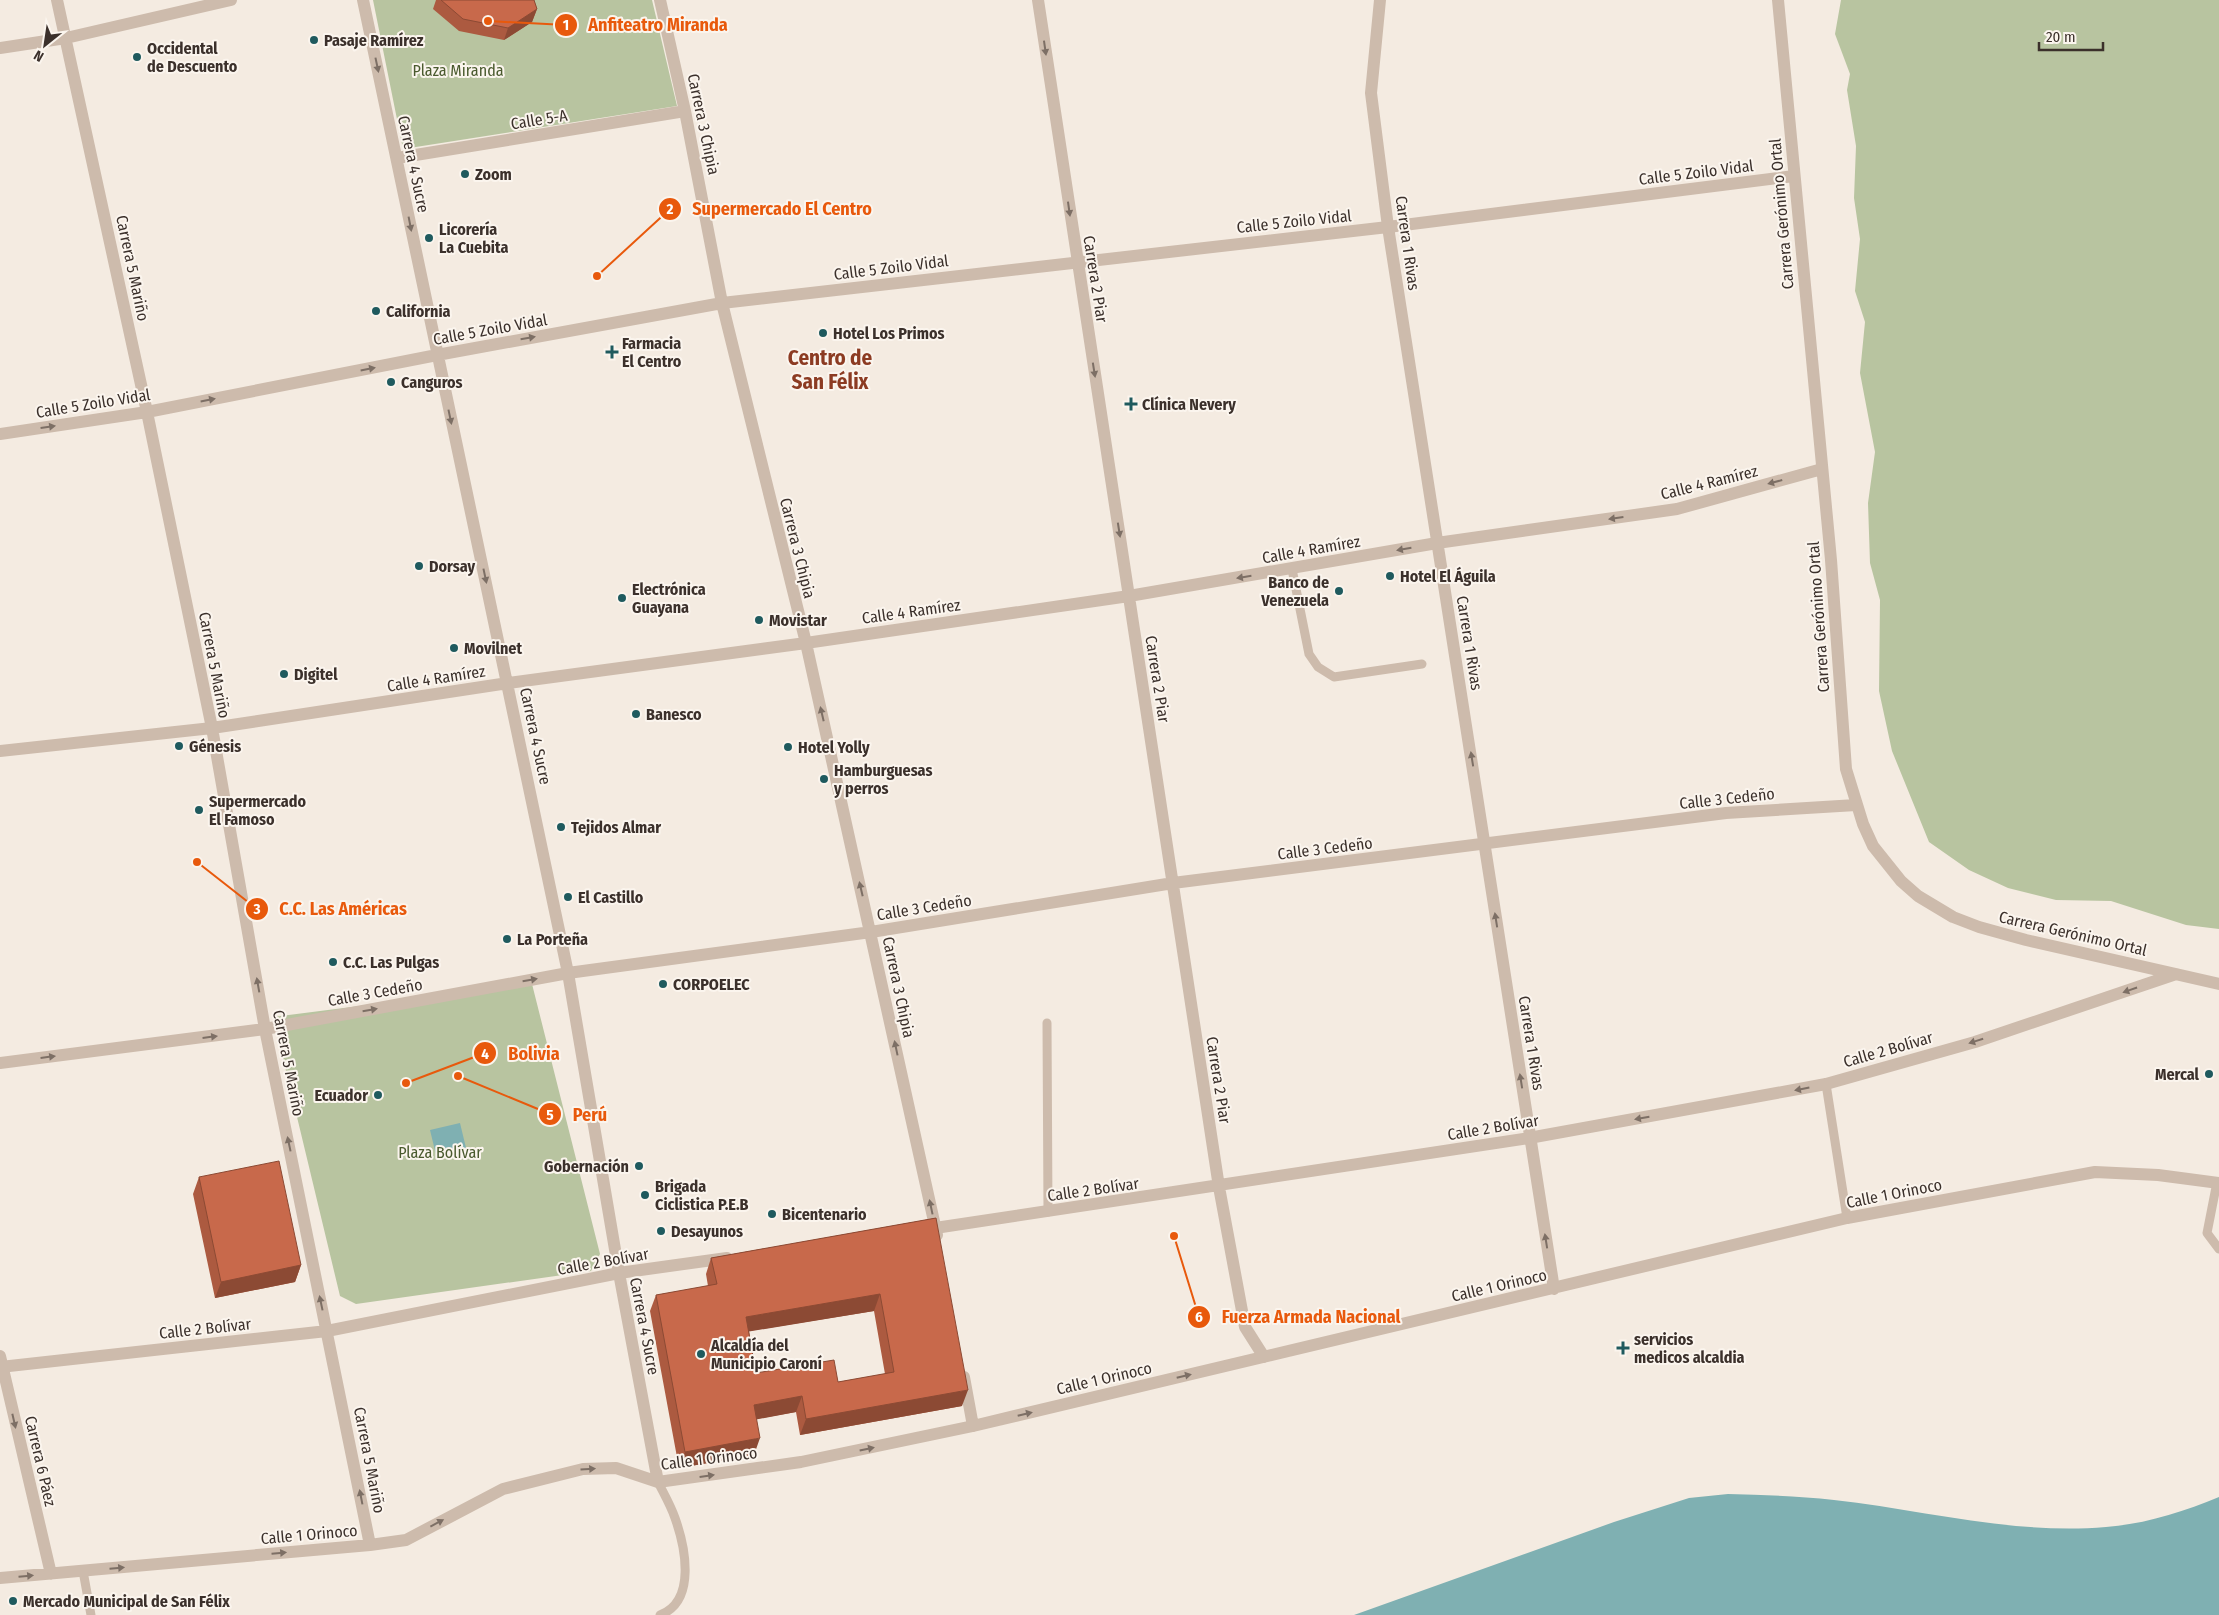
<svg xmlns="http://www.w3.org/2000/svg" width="2219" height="1615" viewBox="0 0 2219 1615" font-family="'Fira Sans Condensed',sans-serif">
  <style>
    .green { fill: #b8c4a0 }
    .water { fill: #7fb0b2 }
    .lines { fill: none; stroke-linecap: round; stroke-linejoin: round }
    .lane { stroke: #cdbbac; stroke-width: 9 }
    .street { stroke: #cdbbac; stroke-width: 12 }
    .wall { fill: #ac5a40; fill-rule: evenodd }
    .shaded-wall { fill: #8c4a34 }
    .building { fill: #c8694b; stroke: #8c4a34; fill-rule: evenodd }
    .oneway { fill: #7d6f65 }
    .poi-dot { fill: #1f5a5e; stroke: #fbf5ee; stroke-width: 2 }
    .labels { text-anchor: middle; stroke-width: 4; stroke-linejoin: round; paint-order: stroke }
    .poi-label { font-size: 16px; font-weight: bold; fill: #3b302b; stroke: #fbf5ee; text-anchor: start }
    .park-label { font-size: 16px; fill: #4a5a2e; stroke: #fbf5ee }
    .street-label { font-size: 16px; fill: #3b302b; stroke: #fbf5ee }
    .district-label { font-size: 21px; font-weight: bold; fill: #8c3b22; stroke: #fbf5ee }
    .leader { fill: none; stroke: #e8590c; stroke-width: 2 }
    .callout-dot { fill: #e8590c; stroke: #fbf5ee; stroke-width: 2 }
    .mark-label { font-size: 15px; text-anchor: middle; font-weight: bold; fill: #fff }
    .callout-label { font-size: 18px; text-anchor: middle; font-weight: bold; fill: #e8590c; stroke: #fbf5ee; stroke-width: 4; stroke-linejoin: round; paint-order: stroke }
  </style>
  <rect width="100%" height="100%" fill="#f4ebe1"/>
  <!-- green -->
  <path class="green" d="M373,0H652L677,106L403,149Z
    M1841,0H2219V929L2186,925L2111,901L2056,900L2008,888L1969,870L1929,842L1892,751L1879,691L1880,600L1870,563L1868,503L1875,452L1860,373L1865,322L1855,291L1860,239L1854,198L1856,146L1847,90L1850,74L1835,34Z
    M532,984L600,1254L591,1271L356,1304L340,1296L273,1017Z"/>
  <!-- water -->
  <path class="water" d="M460,1123L467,1152L437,1159L430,1130Z
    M1728,1494C1763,1495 1799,1496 1834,1500C1924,1510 2014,1535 2106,1527C2145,1524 2183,1512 2219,1497V1615H1354L1614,1522L1689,1498Z"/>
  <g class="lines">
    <!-- lane -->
    <path class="lane" d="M1292,569L1309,654L1318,667L1334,677L1422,664
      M1047,1023L1048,1212
      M1826,1084L1847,1218
      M2217,1182L2207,1233L2219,1249
      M658,1482C664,1494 671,1506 675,1518C685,1546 697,1601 660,1615
      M83,1571L91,1615"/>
    <!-- street -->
    <path class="street" d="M57,0L147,412L212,728L265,1029L370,1545
      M363,0L568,973L619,1273L658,1482
      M660,0L685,111L722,303L806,643L937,1235
      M1038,0L1219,1187L1245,1327L1264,1357
      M1380,0L1371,93L1388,227L1554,1289
      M1778,0L1831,560L1846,769L1863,824L1873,846L1901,881L1918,896L1953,917L1979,927L2026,940L2219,984
      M0,48L66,38L231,0
      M397,158L685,111
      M0,434L147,412L437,355L722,303L1388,227L1794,176
      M0,751L212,728L508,683L806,643L1129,596L1437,543L1677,509L1822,469
      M0,1063L265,1029L568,973L871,932L1173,883L1726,813L1856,805
      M922,1230L1529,1138L1826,1084L1975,1042L2176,974
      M0,1356L51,1574
      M0,1367L327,1331L619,1273L727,1258
      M964,1377L973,1426
      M0,1578L370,1545L406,1540L503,1489L583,1469L616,1468L658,1482L801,1462L973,1426L1847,1218L2095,1172L2158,1175L2219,1183"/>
  </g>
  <!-- wall -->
  <path class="wall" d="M436,0H534L537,9L532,22L504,40L459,31L433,9Z
    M199,1177L301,1265L295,1282L215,1298L193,1194Z
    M936,1218L962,1406L800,1435L796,1412L756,1419L754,1455L679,1468L650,1311L656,1295L708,1286L706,1274L711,1258ZM874,1311L885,1374L838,1382L756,1373L749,1331Z"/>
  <!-- shaded-wall -->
  <path class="shaded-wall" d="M537,9L532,22L504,40L508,28Z
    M301,1265L295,1282L215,1298L221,1282Z
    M880,1294L874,1311L740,1333L746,1317Z
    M968,1390L962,1406L800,1435L806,1419Z
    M802,1396L796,1412L748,1421L754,1405Z
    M760,1438L754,1455L679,1468L685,1452Z"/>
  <!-- building -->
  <path class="building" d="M441,0H534L537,9L508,28L463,19Z
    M279,1161L301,1265L221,1282L199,1177Z
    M936,1218L968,1390L806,1419L802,1396L754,1405L760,1438L685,1452L656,1295L717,1284L711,1258ZM880,1294L894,1372L838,1382L834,1360L756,1373L746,1317Z"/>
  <!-- one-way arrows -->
  <defs><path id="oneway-solid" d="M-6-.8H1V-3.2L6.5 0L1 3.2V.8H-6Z" transform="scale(1.25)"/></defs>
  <g class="oneway">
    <use href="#oneway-solid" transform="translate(1045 48) rotate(82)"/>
    <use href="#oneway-solid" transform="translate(377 65) rotate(78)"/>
    <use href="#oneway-solid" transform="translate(1069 209) rotate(82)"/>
    <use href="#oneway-solid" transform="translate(410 224) rotate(79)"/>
    <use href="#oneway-solid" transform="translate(528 338) rotate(-10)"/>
    <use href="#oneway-solid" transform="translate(368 369) rotate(-11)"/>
    <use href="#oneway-solid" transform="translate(1094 370) rotate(81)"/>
    <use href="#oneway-solid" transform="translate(208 400) rotate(-11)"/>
    <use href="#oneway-solid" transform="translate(450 417) rotate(78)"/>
    <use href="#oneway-solid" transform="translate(48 427) rotate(-8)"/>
    <use href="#oneway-solid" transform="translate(1775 482) rotate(165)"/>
    <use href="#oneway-solid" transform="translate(1616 518) rotate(172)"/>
    <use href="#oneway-solid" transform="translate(1119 530) rotate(81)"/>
    <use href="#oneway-solid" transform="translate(1404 549) rotate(170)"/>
    <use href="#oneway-solid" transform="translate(485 576) rotate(78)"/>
    <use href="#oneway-solid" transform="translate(1244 577) rotate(171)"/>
    <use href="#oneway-solid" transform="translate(822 714) rotate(-103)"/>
    <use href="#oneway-solid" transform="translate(1472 759) rotate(-99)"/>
    <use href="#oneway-solid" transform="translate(861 889) rotate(-103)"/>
    <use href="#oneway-solid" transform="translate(1496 920) rotate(-99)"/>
    <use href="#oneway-solid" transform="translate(530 980) rotate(-10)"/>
    <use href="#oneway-solid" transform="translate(258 985) rotate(-100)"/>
    <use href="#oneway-solid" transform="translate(2130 990) rotate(161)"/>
    <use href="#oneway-solid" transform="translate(370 1010) rotate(-10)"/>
    <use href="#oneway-solid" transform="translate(210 1037) rotate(-7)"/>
    <use href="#oneway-solid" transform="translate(1976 1041) rotate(163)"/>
    <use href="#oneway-solid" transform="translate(896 1048) rotate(-102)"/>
    <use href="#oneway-solid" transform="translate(48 1057) rotate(-7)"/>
    <use href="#oneway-solid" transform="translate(1521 1081) rotate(-99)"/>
    <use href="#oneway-solid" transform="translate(1802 1089) rotate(169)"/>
    <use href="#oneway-solid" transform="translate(1642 1118) rotate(170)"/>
    <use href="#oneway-solid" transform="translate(289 1144) rotate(-102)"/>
    <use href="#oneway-solid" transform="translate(931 1207) rotate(-102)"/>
    <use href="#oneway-solid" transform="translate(1546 1241) rotate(-99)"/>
    <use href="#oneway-solid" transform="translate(321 1303) rotate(-102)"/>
    <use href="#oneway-solid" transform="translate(1184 1376) rotate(-13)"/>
    <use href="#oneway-solid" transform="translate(1025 1414) rotate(-13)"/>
    <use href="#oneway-solid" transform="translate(14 1421) rotate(77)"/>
    <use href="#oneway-solid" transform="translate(867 1449) rotate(-12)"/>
    <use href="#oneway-solid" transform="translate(588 1469) rotate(-4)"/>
    <use href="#oneway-solid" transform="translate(707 1476) rotate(-8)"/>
    <use href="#oneway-solid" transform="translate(361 1497) rotate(-101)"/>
    <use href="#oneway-solid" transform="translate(437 1523) rotate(-28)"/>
    <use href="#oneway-solid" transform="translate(279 1553) rotate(-5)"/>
    <use href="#oneway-solid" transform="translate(117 1568) rotate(-5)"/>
    <use href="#oneway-solid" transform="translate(26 1576) rotate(-5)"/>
  </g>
  <!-- markers -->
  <g class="poi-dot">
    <circle cx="314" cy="40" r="5"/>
    <circle cx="137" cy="57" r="5"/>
    <circle cx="465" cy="174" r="5"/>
    <circle cx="429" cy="238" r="5"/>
    <circle cx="376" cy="311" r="5"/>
    <circle cx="823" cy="333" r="5"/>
    <path d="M609.5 344.5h5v5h5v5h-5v5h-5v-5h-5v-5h5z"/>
    <circle cx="391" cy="382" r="5"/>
    <path d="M1128.5 396.5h5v5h5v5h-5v5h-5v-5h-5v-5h5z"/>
    <circle cx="419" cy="566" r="5"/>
    <circle cx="1390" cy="576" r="5"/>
    <circle cx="1339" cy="591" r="5"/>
    <circle cx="622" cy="598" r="5"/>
    <circle cx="759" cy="620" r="5"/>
    <circle cx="454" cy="648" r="5"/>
    <circle cx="284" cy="674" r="5"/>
    <circle cx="636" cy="714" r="5"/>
    <circle cx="179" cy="746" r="5"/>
    <circle cx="788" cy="747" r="5"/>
    <circle cx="824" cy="779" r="5"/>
    <circle cx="199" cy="810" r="5"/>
    <circle cx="561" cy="827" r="5"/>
    <circle cx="568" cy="897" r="5"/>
    <circle cx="507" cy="939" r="5"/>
    <circle cx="333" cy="962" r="5"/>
    <circle cx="663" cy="984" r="5"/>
    <circle cx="2209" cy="1074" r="5"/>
    <circle cx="378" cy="1095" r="5"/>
    <circle cx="639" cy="1166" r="5"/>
    <circle cx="645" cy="1195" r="5"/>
    <circle cx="772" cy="1214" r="5"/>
    <circle cx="661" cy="1231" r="5"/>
    <path d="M1620.5 1340.5h5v5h5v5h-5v5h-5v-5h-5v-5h5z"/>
    <circle cx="701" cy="1354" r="5"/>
    <circle cx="13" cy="1601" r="5"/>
  </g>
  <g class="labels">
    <!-- poi labels -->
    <g class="poi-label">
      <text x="324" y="46">Pasaje Ramírez</text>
      <text x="147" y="54">Occidental<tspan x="147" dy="18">de Descuento</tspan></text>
      <text x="475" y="180">Zoom</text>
      <text x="439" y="235">Licorería<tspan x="439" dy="18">La Cuebita</tspan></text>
      <text x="386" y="317">California</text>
      <text x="833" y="339">Hotel Los Primos</text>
      <text x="622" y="349">Farmacia<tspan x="622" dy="18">El Centro</tspan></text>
      <text x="401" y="388">Canguros</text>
      <text x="1142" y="410">Clínica Nevery</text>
      <text x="429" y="572">Dorsay</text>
      <text x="1400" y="582">Hotel El Águila</text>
      <text x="1329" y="588" text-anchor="end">Banco de<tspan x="1329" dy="18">Venezuela</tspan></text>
      <text x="632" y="595">Electrónica<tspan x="632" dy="18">Guayana</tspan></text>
      <text x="769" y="626">Movistar</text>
      <text x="464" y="654">Movilnet</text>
      <text x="294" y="680">Digitel</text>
      <text x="646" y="720">Banesco</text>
      <text x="189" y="752">Génesis</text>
      <text x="798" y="753">Hotel Yolly</text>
      <text x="834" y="776">Hamburguesas<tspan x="834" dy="18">y perros</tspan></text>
      <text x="209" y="807">Supermercado<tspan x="209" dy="18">El Famoso</tspan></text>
      <text x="571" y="833">Tejidos Almar</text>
      <text x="578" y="903">El Castillo</text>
      <text x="517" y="945">La Porteña</text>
      <text x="343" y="968">C.C. Las Pulgas</text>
      <text x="673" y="990">CORPOELEC</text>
      <text x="2199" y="1080" text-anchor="end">Mercal</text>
      <text x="368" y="1101" text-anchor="end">Ecuador</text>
      <text x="629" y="1172" text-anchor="end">Gobernación</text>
      <text x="655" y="1192">Brigada<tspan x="655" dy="18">Ciclistica P.E.B</tspan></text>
      <text x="782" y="1220">Bicentenario</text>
      <text x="671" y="1237">Desayunos</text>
      <text x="1634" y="1345">servicios<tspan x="1634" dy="18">medicos alcaldia</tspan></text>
      <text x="711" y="1351">Alcaldía del<tspan x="711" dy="18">Municipio Caroní</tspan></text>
      <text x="23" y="1607">Mercado Municipal de San Félix</text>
    </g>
    <!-- park labels -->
    <g class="park-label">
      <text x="458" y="76">Plaza Miranda</text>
      <text x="440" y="1158">Plaza Bolívar</text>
    </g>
    <!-- street labels -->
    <g class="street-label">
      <text transform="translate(539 119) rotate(-9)" y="6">Calle 5-A</text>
      <text transform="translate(704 124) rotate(78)" y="6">Carrera 3 Chipia</text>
      <text transform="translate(414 164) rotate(78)" y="6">Carrera 4 Sucre</text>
      <text transform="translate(1696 172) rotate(-7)" y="6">Calle 5 Zoilo Vidal</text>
      <text transform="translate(1781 214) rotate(-95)" y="6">Carrera Gerónimo Ortal</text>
      <text transform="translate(1294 221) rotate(-6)" y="6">Calle 5 Zoilo Vidal</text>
      <text transform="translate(1408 243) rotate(82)" y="6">Carrera 1 Rivas</text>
      <text transform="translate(891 267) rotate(-7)" y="6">Calle 5 Zoilo Vidal</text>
      <text transform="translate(133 268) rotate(78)" y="6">Carrera 5 Mariño</text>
      <text transform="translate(1096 279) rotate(81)" y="6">Carrera 2 Piar</text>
      <text transform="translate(490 329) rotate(-10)" y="6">Calle 5 Zoilo Vidal</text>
      <text transform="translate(93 403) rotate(-9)" y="6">Calle 5 Zoilo Vidal</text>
      <text transform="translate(1709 482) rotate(-14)" y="6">Calle 4 Ramírez</text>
      <text transform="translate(798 548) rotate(76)" y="6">Carrera 3 Chipia</text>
      <text transform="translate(1311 549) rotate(-10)" y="6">Calle 4 Ramírez</text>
      <text transform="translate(911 611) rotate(-8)" y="6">Calle 4 Ramírez</text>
      <text transform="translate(1818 617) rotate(-94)" y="6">Carrera Gerónimo Ortal</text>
      <text transform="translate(1470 643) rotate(81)" y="6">Carrera 1 Rivas</text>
      <text transform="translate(215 665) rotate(79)" y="6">Carrera 5 Mariño</text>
      <text transform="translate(436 678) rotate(-9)" y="6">Calle 4 Ramírez</text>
      <text transform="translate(1158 679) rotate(81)" y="6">Carrera 2 Piar</text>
      <text transform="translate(536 736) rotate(78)" y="6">Carrera 4 Sucre</text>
      <text transform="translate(1727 798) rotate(-6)" y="6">Calle 3 Cedeño</text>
      <text transform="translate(1325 848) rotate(-7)" y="6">Calle 3 Cedeño</text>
      <text transform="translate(924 907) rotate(-9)" y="6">Calle 3 Cedeño</text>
      <text transform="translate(2073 933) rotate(13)" y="6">Carrera Gerónimo Ortal</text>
      <text transform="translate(899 987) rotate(78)" y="6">Carrera 3 Chipia</text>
      <text transform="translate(375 992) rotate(-10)" y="6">Calle 3 Cedeño</text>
      <text transform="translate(1532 1043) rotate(81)" y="6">Carrera 1 Rivas</text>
      <text transform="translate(1888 1049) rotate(-16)" y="6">Calle 2 Bolívar</text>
      <text transform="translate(289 1063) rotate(79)" y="6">Carrera 5 Mariño</text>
      <text transform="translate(1219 1080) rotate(81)" y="6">Carrera 2 Piar</text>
      <text transform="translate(1493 1127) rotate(-9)" y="6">Calle 2 Bolívar</text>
      <text transform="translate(1093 1189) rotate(-8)" y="6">Calle 2 Bolívar</text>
      <text transform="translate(1894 1193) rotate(-11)" y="6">Calle 1 Orinoco</text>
      <text transform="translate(603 1261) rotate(-10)" y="6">Calle 2 Bolívar</text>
      <text transform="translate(1499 1285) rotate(-13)" y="6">Calle 1 Orinoco</text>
      <text transform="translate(645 1326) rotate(79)" y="6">Carrera 4 Sucre</text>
      <text transform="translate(205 1328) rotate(-6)" y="6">Calle 2 Bolívar</text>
      <text transform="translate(1104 1378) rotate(-13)" y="6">Calle 1 Orinoco</text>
      <text transform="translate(709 1458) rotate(-7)" y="6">Calle 1 Orinoco</text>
      <text transform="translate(370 1460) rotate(79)" y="6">Carrera 5 Mariño</text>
      <text transform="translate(41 1461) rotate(77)" y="6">Carrera 6 Páez</text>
      <text transform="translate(309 1534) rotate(-5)" y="6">Calle 1 Orinoco</text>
    </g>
    <!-- district labels -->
    <g class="district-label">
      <text x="830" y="365">Centro de<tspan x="830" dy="24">San Félix</tspan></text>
    </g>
  </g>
  <!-- callouts -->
  <path class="leader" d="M488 21L566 25M597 276L670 209M197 862L257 909M406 1083L485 1053M458 1076L550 1114M1174 1236L1199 1317"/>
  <g class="callout-dot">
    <circle cx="488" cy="21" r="5"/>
    <circle cx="597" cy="276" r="5"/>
    <circle cx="197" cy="862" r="5"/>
    <circle cx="406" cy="1083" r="5"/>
    <circle cx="458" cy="1076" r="5"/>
    <circle cx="1174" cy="1236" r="5"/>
    <circle cx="566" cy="25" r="12"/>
    <circle cx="670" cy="209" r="12"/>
    <circle cx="257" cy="909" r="12"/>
    <circle cx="485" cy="1053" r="12"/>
    <circle cx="550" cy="1114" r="12"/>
    <circle cx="1199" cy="1317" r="12"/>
  </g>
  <g class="mark-label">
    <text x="566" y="30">1</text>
    <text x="670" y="214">2</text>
    <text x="257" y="914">3</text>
    <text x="485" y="1059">4</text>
    <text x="550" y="1120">5</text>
    <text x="1199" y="1322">6</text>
  </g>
  <g class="callout-label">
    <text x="658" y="31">Anfiteatro Miranda</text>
    <text x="782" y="215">Supermercado El Centro</text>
    <text x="343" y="915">C.C. Las Américas</text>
    <text x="534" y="1060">Bolivia</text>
    <text x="590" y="1121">Perú</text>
    <text x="1311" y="1323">Fuerza Armada Nacional</text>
  </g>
  <!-- north arrow -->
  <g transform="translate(45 45) rotate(210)" stroke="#fbf5ee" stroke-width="4" paint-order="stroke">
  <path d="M0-4L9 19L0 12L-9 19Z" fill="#3b302b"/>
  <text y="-8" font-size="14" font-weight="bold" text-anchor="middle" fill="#3b302b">N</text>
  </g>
  <!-- scale -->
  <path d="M2039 42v8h64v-8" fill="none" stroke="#3b302b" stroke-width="2.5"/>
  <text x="2046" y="42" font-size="15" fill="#3b302b" stroke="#fbf5ee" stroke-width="4" paint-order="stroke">20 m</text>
</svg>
